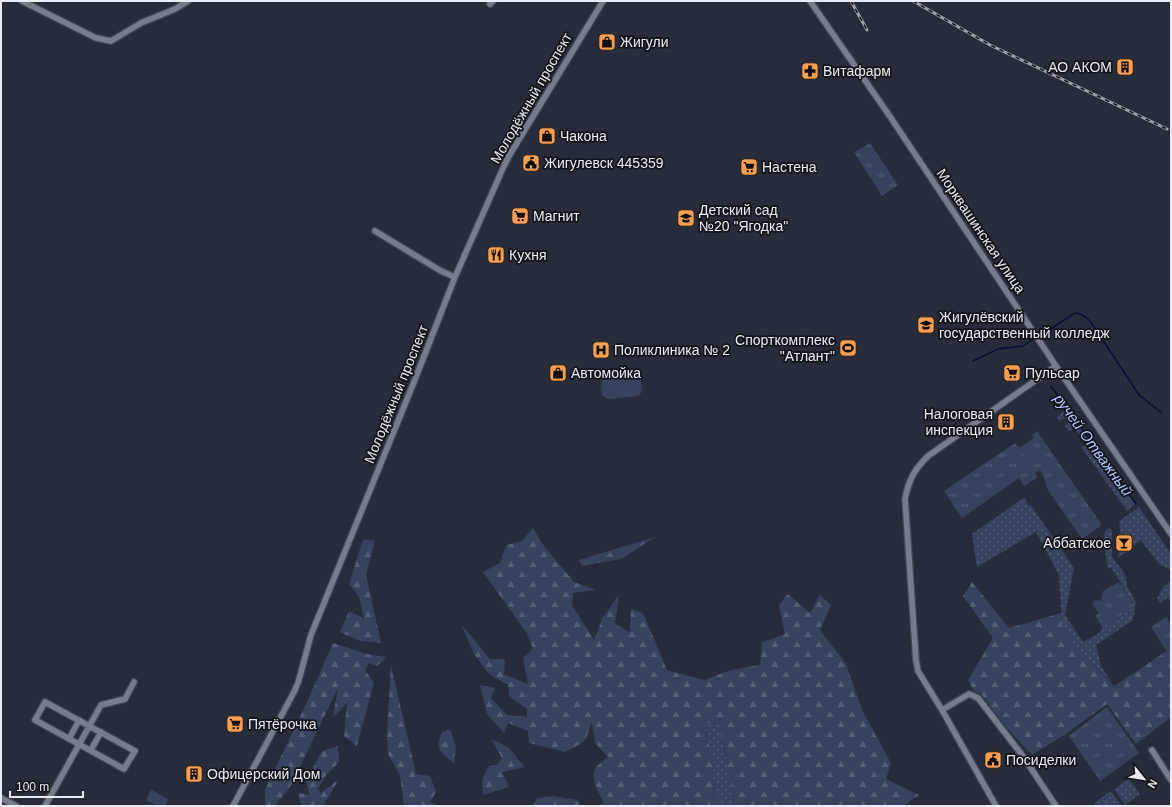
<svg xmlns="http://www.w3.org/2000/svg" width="1172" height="807" viewBox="0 0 1172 807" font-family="Arial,sans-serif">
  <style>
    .grass { fill: url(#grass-dots) }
    .forest { fill: url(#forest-firs) }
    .park { fill: url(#park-tufts) }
    .pitch { fill: #38425d }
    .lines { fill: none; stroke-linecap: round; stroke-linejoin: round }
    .stream { stroke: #081030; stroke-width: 1.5 }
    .minor-casing { stroke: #444854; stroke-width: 8 }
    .minor { stroke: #757c8c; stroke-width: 5.5 }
    .rail-casing { stroke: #9ca0ab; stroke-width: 3 }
    .rail { stroke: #12151b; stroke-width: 1.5; stroke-dasharray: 4.5; stroke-linecap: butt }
    .labels { text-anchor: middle; stroke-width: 3.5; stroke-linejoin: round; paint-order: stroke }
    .poi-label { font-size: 14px; fill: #e9ecf5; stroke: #12151b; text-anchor: start }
    .street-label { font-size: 14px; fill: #e9ecf5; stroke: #12151b }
    .water-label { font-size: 15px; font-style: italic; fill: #b5c9fc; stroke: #12151b }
  </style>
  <defs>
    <pattern id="grass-dots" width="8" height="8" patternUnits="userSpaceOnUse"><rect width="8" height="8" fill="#38425d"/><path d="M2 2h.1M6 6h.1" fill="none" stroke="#555d75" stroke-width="1.8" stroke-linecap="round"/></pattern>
    <pattern id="forest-firs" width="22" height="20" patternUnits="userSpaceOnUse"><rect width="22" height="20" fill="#38425d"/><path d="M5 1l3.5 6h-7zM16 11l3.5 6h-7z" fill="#555d75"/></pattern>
    <pattern id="park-tufts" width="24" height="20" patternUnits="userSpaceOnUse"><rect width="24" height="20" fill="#38425d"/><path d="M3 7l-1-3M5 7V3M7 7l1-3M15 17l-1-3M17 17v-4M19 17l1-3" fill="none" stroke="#555d75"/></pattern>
  </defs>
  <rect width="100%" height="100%" fill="#272c3a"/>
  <!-- grass -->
  <path class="grass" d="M1067,409L1136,504L1127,511L1081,447L1086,444L1074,428L1069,431L1065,426L1068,423L1065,418L1060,421L1057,417Z
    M1025,497L1028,506L1030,504L1074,568L1065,615L1083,642L1099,633L1103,628L1135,606L1111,567L1108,569L1106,557L1104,533L1109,528L1112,530V557L1125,574L1127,586L1137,604L1135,606L1133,620L1096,645L1101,666L1112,683L1079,650L1062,626L1059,575L1036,532L977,567L972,534Z
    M1139,507L1171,554V570L1159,564L1141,540L1118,558L1121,546L1125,543L1121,538L1119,521Z
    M1171,580V602L1168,598L1160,603L1157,598L1164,586Z
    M706,722L719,725L733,790L734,806H720C712,779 706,751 706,722Z
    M1129,779L1140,794L1125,805L1114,789Z
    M1111,791L1122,806H1096L1094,803Z"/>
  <!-- forest -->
  <path class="forest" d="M533,528L541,542L574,582L596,590L573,593L572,605L594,640L603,617L619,595L615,624L630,632L631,609L643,613L667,670L704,680L731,670L760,665L762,642L785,634L779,605L788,594L810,613L820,595L831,605L820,630L846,664L862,710L891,763L886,779L919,795L903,806H734L733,790L719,725L706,723V737L716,766L712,776L720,806H593L604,804C600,793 587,775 598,765C601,762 605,760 608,757L595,743L592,722L586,739L580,744L565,752L529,743L528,731L508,723L504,733L487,714L480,685L495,688L491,698L507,715L527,717V709L509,696L508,685L489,674L474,654L461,624L490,659H505L504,674L528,684L523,658L533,649L526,632L483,572L500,563L506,545L522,541Z
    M655,537L621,559L582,566L579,560Z
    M363,539L375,541L366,575L381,643L360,641L340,632L349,611L364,618L359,597L349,584Z
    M972,582L1009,628L1061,613L1062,626L1079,650L1114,686L1167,651L1171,658V717L1136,744L1107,704L1064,735L1032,755L1006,727L981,694L974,691L968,680L993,638L963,596Z
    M333,643L367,654L387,657L377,666L369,663L365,670L374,683L357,746L344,736L347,703L333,717L338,688L290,787L275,806H265V790L307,702Z
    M391,665L416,774L430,776L436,792L430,802L439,806H404L400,775L388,754L387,733Z
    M450,729L456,747L454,763C441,753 434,749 442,732Z
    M491,739L508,747L525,767L502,772L509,787L483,795L482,780L488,767L498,764L502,758Z
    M338,746L339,762L327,774L318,788L321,793L339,779L323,806H302L301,804L298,793L310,795L306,781L322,751Z
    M554,796L578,800L580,806H533L537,798Z"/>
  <!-- park -->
  <path class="park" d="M870,143L898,185L882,196L854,152Z
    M1037,431L1102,525L1082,539L1048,490L1042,473L1040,470L1035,473L1038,477L1024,486L1019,478L962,518L944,491L1015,443L1019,448L1034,438L1032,435Z
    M1119,582L1135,606L1103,628L1095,616L1099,613L1093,605L1094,600L1101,601L1103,591Z
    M1166,617L1171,624V658L1151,627Z
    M1107,707L1139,753L1100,781L1069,736Z"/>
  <!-- pitch -->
  <path class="pitch" d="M637,376L641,379L642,391L639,396L607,399L602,395C602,390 599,382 605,379Z
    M1029,444L1041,460L1033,466L1021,450Z
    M152,790L168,799L165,806H157L146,800L150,791Z"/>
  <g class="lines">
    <!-- stream -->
    <path class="stream" d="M1038,337L1075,313C1080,313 1087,318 1091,322L1139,395L1162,413
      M973,361L998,349L1023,346L1035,338
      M1051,386L1136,504"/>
    <defs>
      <path id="minor" d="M22,1L96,38L111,41L141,23L175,9L188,1
        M810,1L891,118L1056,366L1171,534
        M490,4L493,1
        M375,231L441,271L455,277
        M45,702L135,751L124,769L35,720Z
        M942,710L969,694L978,698L1022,755L1056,806
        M69,739L79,720
        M91,750L101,732
        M1152,750L1171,780
        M1,798L16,806
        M45,806L101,705L125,699L134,682
        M233,806L294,692L298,683L311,635L414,382L455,277L504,166L509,156L603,1
        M996,806L942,710L918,671L916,660L905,499C909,479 914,470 928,456L1056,366"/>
    </defs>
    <!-- minor casing -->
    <use href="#minor" class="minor-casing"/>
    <!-- minor -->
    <use href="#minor" class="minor"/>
    <defs>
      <path id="rail" d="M851,1L867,30
        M913,1L990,45L1167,129"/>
    </defs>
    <!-- rail casing -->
    <use href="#rail" class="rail-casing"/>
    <!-- rail -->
    <use href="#rail" class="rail"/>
  </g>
  <!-- icons -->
  <defs>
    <symbol id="shop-square" viewBox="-11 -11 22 22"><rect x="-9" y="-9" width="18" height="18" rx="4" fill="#fb9e50" stroke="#12151b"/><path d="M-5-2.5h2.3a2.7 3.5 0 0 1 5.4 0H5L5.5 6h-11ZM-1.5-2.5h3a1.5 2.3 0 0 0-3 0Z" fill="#111"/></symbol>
    <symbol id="building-square" viewBox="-11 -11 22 22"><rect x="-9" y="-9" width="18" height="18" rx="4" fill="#fb9e50" stroke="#12151b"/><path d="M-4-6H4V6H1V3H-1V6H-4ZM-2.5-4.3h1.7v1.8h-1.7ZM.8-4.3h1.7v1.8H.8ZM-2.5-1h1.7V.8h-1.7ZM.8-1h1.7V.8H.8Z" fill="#111"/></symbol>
    <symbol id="pharmacy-square" viewBox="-11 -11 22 22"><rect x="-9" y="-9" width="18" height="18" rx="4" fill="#fb9e50" stroke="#12151b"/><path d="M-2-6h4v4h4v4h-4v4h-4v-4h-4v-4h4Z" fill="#111"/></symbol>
    <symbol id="civic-square" viewBox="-11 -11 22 22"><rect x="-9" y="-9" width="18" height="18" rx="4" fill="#fb9e50" stroke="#12151b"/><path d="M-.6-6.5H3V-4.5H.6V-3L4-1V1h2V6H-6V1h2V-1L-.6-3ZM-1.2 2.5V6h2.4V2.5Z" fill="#111"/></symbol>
    <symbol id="supermarket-square" viewBox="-11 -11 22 22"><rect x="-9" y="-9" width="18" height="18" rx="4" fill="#fb9e50" stroke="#12151b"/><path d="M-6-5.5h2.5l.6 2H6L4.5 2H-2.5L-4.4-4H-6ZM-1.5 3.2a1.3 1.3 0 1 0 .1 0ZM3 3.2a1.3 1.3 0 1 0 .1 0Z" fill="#111"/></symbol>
    <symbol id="school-square" viewBox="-11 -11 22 22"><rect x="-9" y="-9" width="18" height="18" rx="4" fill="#fb9e50" stroke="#12151b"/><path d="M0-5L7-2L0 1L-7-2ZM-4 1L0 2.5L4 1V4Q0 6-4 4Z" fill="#111"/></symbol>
    <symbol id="restaurant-square" viewBox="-11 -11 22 22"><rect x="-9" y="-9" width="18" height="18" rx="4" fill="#fb9e50" stroke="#12151b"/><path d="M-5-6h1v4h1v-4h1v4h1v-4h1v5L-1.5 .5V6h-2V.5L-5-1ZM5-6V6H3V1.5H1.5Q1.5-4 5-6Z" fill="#111"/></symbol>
    <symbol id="university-square" viewBox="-11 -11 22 22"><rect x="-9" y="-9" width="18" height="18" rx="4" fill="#fb9e50" stroke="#12151b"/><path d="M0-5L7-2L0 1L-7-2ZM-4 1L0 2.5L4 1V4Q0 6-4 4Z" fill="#111"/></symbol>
    <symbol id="stadium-square" viewBox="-11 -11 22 22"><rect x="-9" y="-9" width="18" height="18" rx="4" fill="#fb9e50" stroke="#12151b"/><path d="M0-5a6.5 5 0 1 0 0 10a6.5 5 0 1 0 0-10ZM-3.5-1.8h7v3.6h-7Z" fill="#111"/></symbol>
    <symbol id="hospital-square" viewBox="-11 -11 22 22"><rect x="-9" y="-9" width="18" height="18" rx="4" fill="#fb9e50" stroke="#12151b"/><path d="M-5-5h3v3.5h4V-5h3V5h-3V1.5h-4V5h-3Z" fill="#111"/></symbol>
    <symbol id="bar-square" viewBox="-11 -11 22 22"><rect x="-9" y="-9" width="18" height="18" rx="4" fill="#fb9e50" stroke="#12151b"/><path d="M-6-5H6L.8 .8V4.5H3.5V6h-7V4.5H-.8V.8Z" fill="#111"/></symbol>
  </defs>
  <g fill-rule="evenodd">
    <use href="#shop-square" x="597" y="32" width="20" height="20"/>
    <use href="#building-square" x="1115" y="57" width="20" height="20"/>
    <use href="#pharmacy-square" x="800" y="61" width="20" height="20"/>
    <use href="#shop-square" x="537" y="126" width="20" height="20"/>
    <use href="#civic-square" x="521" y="153" width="20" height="20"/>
    <use href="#supermarket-square" x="739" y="157" width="20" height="20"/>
    <use href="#supermarket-square" x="510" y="206" width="20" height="20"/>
    <use href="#school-square" x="676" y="208" width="20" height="20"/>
    <use href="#restaurant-square" x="486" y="245" width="20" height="20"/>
    <use href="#university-square" x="916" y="315" width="20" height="20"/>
    <use href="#stadium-square" x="838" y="338" width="20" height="20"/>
    <use href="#hospital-square" x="591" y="340" width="20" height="20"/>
    <use href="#shop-square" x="548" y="363" width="20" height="20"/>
    <use href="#supermarket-square" x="1002" y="363" width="20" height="20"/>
    <use href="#building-square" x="996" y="412" width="20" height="20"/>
    <use href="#bar-square" x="1114" y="533" width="20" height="20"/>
    <use href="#supermarket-square" x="225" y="714" width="20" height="20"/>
    <use href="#civic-square" x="983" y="750" width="20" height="20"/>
    <use href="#building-square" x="184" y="764" width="20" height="20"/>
  </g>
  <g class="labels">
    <!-- poi labels -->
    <g class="poi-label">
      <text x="620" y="47">Жигули</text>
      <text x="1112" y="72" text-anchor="end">АО АКОМ</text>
      <text x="823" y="76">Витафарм</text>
      <text x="560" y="141">Чакона</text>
      <text x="544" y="168">Жигулевск 445359</text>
      <text x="762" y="172">Настена</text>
      <text x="699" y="215">Детский сад<tspan x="699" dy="16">№20 "Ягодка"</tspan></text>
      <text x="533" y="221">Магнит</text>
      <text x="509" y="260">Кухня</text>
      <text x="939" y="322">Жигулёвский<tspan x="939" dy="16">государственный колледж</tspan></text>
      <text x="835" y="345" text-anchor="end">Спорткомплекс<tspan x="835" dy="16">"Атлант"</tspan></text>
      <text x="614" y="355">Поликлиника № 2</text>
      <text x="571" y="378">Автомойка</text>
      <text x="1025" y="378">Пульсар</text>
      <text x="993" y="419" text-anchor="end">Налоговая<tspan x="993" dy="16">инспекция</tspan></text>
      <text x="1111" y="548" text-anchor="end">Аббатское</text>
      <text x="248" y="729">Пятёрочка</text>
      <text x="1006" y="765">Посиделки</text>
      <text x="207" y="779">Офицерский Дом</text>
    </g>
    <!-- street labels -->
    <g class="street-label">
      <text transform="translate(531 98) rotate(-60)" y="5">Молодёжный проспект</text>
      <text transform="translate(981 231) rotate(56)" y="5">Морквашинская улица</text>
      <text transform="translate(396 394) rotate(-68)" y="5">Молодёжный проспект</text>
    </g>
    <!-- water labels -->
    <g class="water-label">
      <text transform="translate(1093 445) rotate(54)" y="5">ручей Отважный</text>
    </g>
  </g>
  <!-- border -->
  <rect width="1172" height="807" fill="none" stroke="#e9ecf5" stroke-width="4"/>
  <!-- north arrow -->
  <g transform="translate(1144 779) rotate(120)" stroke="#12151b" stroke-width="3" paint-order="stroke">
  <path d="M0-3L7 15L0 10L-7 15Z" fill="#e9ecf5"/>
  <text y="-6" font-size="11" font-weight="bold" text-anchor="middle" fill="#e9ecf5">N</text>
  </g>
  <!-- scale -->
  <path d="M10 791v6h73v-6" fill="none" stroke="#e9ecf5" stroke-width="2"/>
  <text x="16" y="791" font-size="12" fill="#e9ecf5" stroke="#12151b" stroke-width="3" paint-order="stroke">100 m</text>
</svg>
